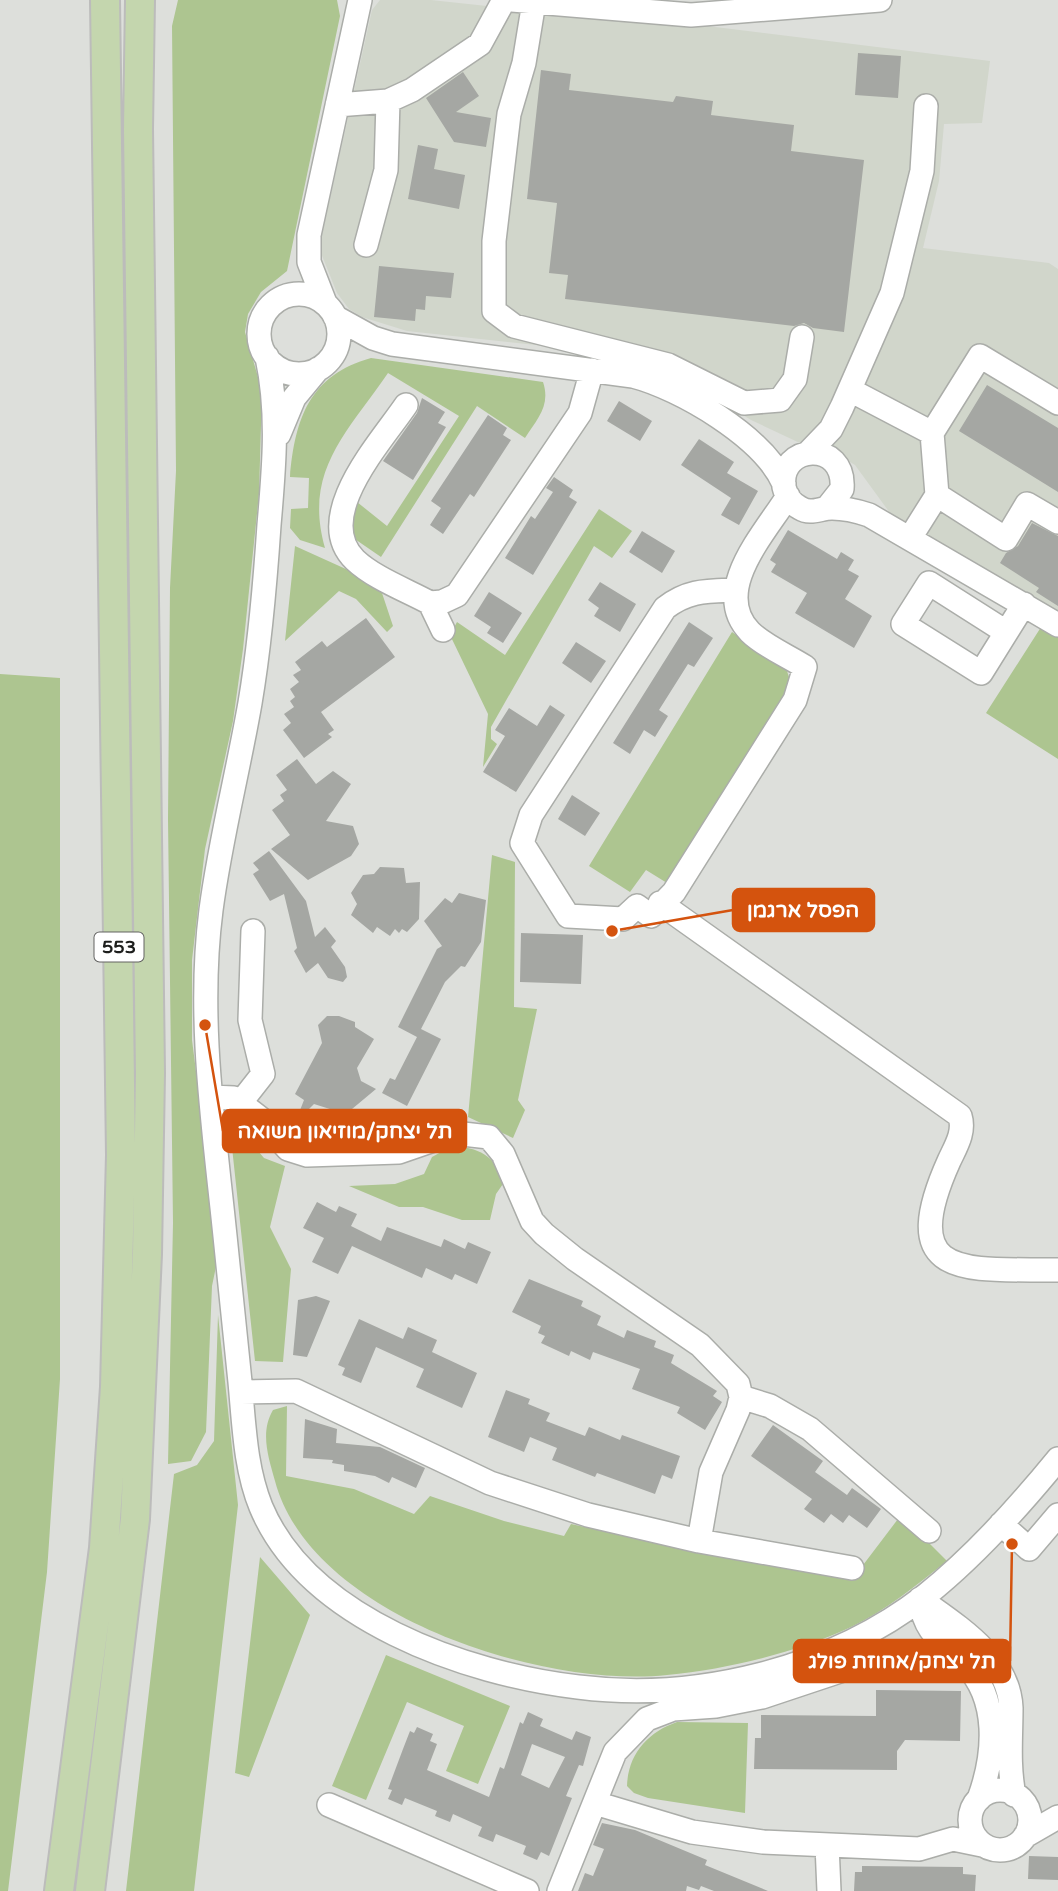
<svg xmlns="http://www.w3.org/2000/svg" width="1058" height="1891" viewBox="0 0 1058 1891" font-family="'Varela Round',Heebo,sans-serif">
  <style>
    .built { fill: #d1d6cb }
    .green { fill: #adc590 }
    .building { fill: #a5a7a3; fill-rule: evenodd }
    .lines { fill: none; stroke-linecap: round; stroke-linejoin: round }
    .minor-casing { stroke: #abada9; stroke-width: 26 }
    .major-casing { stroke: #bcbcbb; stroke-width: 32 }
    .minor { stroke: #fff; stroke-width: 23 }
    .major { stroke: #c4d6ae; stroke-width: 28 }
    .labels { text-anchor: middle; stroke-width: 6; stroke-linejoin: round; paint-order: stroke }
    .shield { fill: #fff; stroke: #626261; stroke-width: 2 }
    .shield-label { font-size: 18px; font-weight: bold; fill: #1e1f1d }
    .leader { fill: none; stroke: #d4530e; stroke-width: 2.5 }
    .callout-dot { fill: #d4530e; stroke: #fff; stroke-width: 2.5 }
    .callout { fill: #d4530e; stroke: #d4530e; stroke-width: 2.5 }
    .callout-label { font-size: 21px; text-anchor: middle; font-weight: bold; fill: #fff }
  </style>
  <rect width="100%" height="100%" fill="#dddfdb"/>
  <!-- built -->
  <path class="built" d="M380,0H431L624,21L707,26L990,61L982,123L944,124L939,181L923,248L1049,263L1058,269V613L890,513L855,465L830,450L802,444L751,420L692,383L592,351L407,331L362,317L349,309L337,293L319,248L372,10Z"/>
  <!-- green -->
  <path class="green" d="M178,0H337L340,16L287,271L261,292L248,314L245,332L262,391L259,494L243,649L233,721L205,849L192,960V1040L219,1252L212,1286L206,1432L191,1461L168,1464L173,1223L168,819L170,588L176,471L172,26Z
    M371,358L543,382C551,406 537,419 525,438L477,406L381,557L349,535L357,502L387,526L459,416L388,373C347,433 303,471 325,548L300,540L290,528L291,509L308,508L309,478L290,477C295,418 310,375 371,358Z
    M599,509L632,531L612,558L594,546L491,727V739L497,744L483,767L488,714L450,635L457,622L505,655Z
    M295,546L379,584L393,626L387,632L356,599L339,591L285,641Z
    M1043,624L1058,634V759L986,713Z
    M732,632L787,671L790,680L786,697L667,883L646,870L630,892L589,866Z
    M0,674L60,678V1379L47,1572L8,1891H0Z
    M492,855L515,862L514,1007L537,1009L518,1100L525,1110L513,1138L468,1117Z
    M231,1138L248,1139L264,1158L285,1166L270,1227L291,1269L283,1362L255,1361Z
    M452,1146C478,1147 495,1156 505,1181L496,1194L490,1220H462L423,1207H399L349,1186L395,1184L424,1174L432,1157Z
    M218,1315L238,1505L194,1891H126L174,1474L197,1465L214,1441Z
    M287,1406L286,1476L354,1489L414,1514L430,1496L504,1521L564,1536L571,1524L704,1553L854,1577L901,1515L947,1561C918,1584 885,1611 851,1627C795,1653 728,1669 667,1675C542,1688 311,1616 275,1481C268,1456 260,1432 273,1410Z
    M260,1557L310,1615L249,1777L235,1773Z
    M386,1655L510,1706L478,1784L446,1771L464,1726L407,1702L366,1800L332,1786Z
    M677,1722L748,1723L745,1813L648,1798L634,1793L627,1786C628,1754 648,1732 677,1722Z"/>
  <!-- building -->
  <path class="building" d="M858,53L901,56L898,98L855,95Z
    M541,70L571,74L569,90L673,102L676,96L713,101L711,115L794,125L791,151L864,160L844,332L813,328L804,323L794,326L565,299L568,275L549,273L557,203L527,199Z
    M463,72L479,96L456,112L491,118L486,147L454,142L426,98Z
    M418,145L438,149L434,169L465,175L459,209L408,199Z
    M379,266L454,273L451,298L426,296L425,310L416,309L415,321L374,317Z
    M987,385L1058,428V492L959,431Z
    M422,398L445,412L438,423L446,427L413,480L383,461L417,413Z
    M619,401L652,421L640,441L607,421Z
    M488,415L507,428L503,435L511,440L474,497L470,494L443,534L430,525L441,508L431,501Z
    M699,439L734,462L727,473L758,491L739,525L721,515L731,498L681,465Z
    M554,477L573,490L569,497L577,502L533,575L505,558L531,516L535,519L553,492L546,488Z
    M1032,523L1058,536V606L1036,592L1039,588L1000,563L1006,553L1018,546Z
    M788,530L837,559L841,552L854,560L848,570L859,576L845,599L872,616L854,648L795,613L807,593L771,572L776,564L770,560Z
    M642,531L675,551L662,573L629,552Z
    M600,582L636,604L620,632L594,616L599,608L588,600Z
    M489,592L522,613L503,643L487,633L491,627L474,616Z
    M366,618L395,657L321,712L334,730L328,734L332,737L304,758L283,730L291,723L284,714L294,707L290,701L295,697L290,689L299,682L293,675L301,670L295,662L322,641L327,647Z
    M689,622L713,638L694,667L688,664L659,710L668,716L655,737L644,730L630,754L613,743Z
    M576,642L606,661L591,683L562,663Z
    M550,705L565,715L516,792L483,772L505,736L495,730L509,708L537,726Z
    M297,759L316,784L333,771L351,784L326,821L353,826L359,844L351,856L308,880L271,849L290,835L272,810L284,801L280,795L287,790L276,775Z
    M572,795L600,813L585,836L558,819Z
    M269,851L306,901L315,937L325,927L336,941L331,947L345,967L347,977L343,982L328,978L318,963L306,973L294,951L297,948L284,894L270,901L253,874L259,870L253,863Z
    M380,867L404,868L406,883L420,882L419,919L407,932L402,929L399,933L395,929L390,936L377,927L373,933L351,915L357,904L351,893L363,875L374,874Z
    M459,893L486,900L481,942L465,967L461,966L445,982L421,1029L441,1039L407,1106L382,1093L390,1078L395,1080L417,1037L398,1027L437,949L442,946L424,921L445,898L452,903Z
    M521,933L583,935L581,984L520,982Z
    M327,1016H339L355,1022V1027L374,1039L357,1068L361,1081L376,1089L352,1109L333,1110L314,1104L295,1123L304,1100L295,1094L322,1043L318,1025Z
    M317,1202L336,1212L339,1206L357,1214L351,1226L381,1241L387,1227L441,1247L444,1239L465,1249L468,1242L491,1252L477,1284L455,1274L452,1280L426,1268L422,1278L352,1246L338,1274L312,1262L324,1238L303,1228Z
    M529,1279L583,1301L581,1306L601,1316L597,1325L624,1338L627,1330L656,1341L654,1347L674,1355L671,1363L717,1391L713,1396L722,1402L705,1430L677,1413L680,1407L632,1389L640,1369L593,1352L590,1360L571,1351L569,1356L541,1343L545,1336L538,1333L541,1326L512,1312Z
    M316,1296L330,1301L307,1357L293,1355L298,1300Z
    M359,1319L403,1339L408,1327L437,1340L432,1352L477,1373L462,1408L416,1387L424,1369L376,1347L361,1383L342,1375L345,1368L338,1365Z
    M506,1390L530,1399L528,1404L550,1413L546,1421L585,1436L589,1427L620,1440L622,1435L680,1456L672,1479L662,1475L655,1494L597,1473L595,1477L552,1460L557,1448L530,1437L524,1452L488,1437Z
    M305,1419L337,1429L336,1443L380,1447L425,1468L416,1488L392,1477L389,1483L375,1476L344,1471V1465L332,1463L333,1460L303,1458Z
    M773,1425L823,1461L815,1472L847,1495L852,1488L881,1509L867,1528L849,1515L843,1523L831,1514L824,1523L804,1509L812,1499L751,1456Z
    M876,1690L961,1691L960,1741L905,1740L897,1751V1770L754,1769L755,1738H761V1715L876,1716Z
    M528,1712L543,1719L540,1726L572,1740L576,1731L591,1737L583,1766L579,1765L566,1796L572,1798L549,1856L541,1852L537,1860L523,1854L526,1846L496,1834L493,1842L478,1836L482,1827L453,1814L450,1822L435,1816L437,1811L405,1798L402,1805L388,1799L392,1790L388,1789L403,1749L410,1731L414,1733L417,1727L433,1734L430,1741L437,1744L427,1770L489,1797L500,1767L504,1769L520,1722L523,1724ZM532,1744L565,1757L549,1788L521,1775Z
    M602,1823L635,1830L707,1860L705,1865L768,1891H714L701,1886L699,1890L687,1886L686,1891H578L585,1873L593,1876L604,1849L593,1845Z
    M1029,1856L1058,1857V1880L1028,1879Z
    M862,1866L963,1867V1874L976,1875L975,1891H854L855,1872H862Z"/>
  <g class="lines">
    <defs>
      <path id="minor" d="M512,0L691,15L880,0
        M534,2L524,63L509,114L494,241V311L514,326L668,365L744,403L780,400L795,379L802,337
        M337,105L388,101L412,90L480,44L504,0
        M366,245L386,170L388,101
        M259 334a40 40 0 1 1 80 0a40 40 0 1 1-80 0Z
        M325,303L309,262V235L360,0
        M335,317L373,338L392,344L633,376C680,388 764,437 784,484
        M267,357C279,413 274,468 269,525C265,585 260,644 250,703C238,772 220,841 211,910C197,1018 214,1128 225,1236C230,1285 235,1333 240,1382C244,1424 245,1468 261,1507C308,1619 466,1674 578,1687C697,1702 831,1669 926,1595C975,1556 1018,1508 1058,1459
        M850,390L932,433L980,356L1058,403
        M406,405C381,442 311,517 355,560C374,578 406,590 430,603L442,602L457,595L580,413L592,370
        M932,433L937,495
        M279,434L294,398L318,369
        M808,453L831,429L842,407L892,293L922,171L926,106
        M827,508L842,489C846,439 778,444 784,487C786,496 792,504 800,508C811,515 820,508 832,508C845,508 857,511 869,515L1058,625
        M910,538L937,495L1006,539L1027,504L1058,522
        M735,590C707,591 688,590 665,608L531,815L522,843L568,916L623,919L637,906L651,916L674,892L795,700L805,667C788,656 764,646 750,632C710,591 765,533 788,496
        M430,603L443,630
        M1006,632L929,583L903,624L981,673L1024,604
        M660,903L960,1116C965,1132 956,1146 949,1161C895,1281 966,1269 1058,1270
        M211,1097L234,1098L260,1118L288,1149L307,1155L399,1152L454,1133L489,1137L503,1154L532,1221L544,1234L575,1259L700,1345L738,1384L741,1397L738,1410L711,1472L699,1541
        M241,1102L263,1074L250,1020L253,931
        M241,1392L296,1391L490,1483L588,1515L699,1541L852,1568
        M741,1397L770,1406L810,1429L929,1531
        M1001,1524L1029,1549L1058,1515
        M920,1599C957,1626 1009,1657 1011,1708C1011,1737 1008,1765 1014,1795
        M920,1599C925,1634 941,1640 964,1663C1000,1699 995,1755 979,1799
        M970 1820a30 30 0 1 1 60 0a30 30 0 1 1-60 0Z
        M595,1803L692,1832L763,1842L919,1849L953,1839L982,1845
        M329,1805L527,1891
        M1025,1836L1058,1817
        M827,1845L829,1891
        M559,1891L615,1752L647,1719L673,1709L716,1706L762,1697L861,1664L925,1661"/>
      <path id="major" d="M59,1891L104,1548L115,1387L121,1155L105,0
        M90,1891L135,1519L147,1254L150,1073L138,129L140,0"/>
    </defs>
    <!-- minor casing -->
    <use href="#minor" class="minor-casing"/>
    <!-- major casing -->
    <use href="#major" class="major-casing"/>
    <!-- minor -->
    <use href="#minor" class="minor"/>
    <!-- major -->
    <use href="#major" class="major"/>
  </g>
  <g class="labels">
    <!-- shield labels -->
    <rect class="shield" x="94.5" y="932.5" width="49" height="29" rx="5"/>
    <g class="shield-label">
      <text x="119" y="953">553</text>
    </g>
  </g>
  <!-- callouts -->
  <path class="leader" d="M612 931L733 910M205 1025L223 1131M1012 1544L1010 1661"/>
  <g class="callout-dot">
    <circle cx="612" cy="931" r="7"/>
    <circle cx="205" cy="1025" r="7"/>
    <circle cx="1012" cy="1544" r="7"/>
  </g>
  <g class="callout">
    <rect x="733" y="889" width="141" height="42" rx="7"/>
    <rect x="223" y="1110" width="243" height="42" rx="7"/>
    <rect x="794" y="1640" width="216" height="42" rx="7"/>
  </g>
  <g class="callout-label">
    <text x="803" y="917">הפסל ארגמן</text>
    <text x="345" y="1138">תל יצחק/מוזיאון משואה</text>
    <text x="902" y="1668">תל יצחק/אחוזת פולג</text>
  </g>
</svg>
